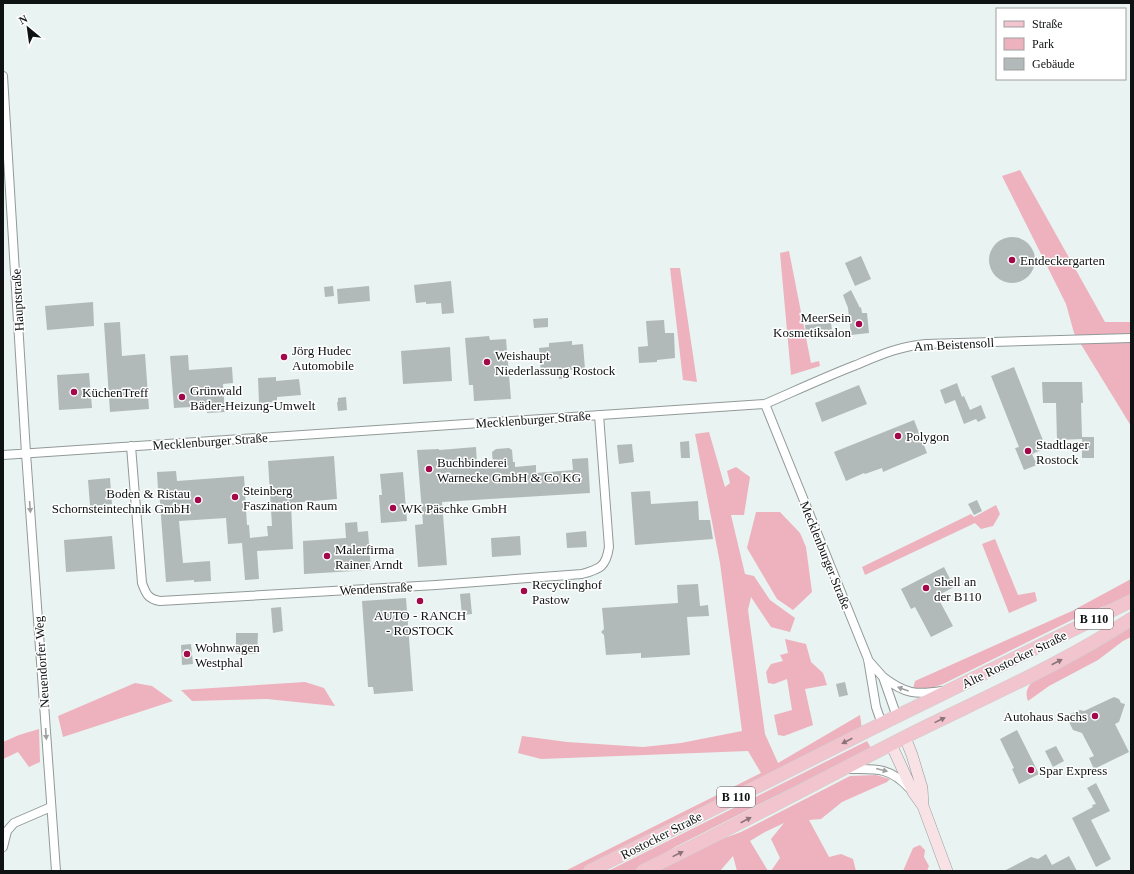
<svg xmlns="http://www.w3.org/2000/svg" width="1134" height="874" viewBox="0 0 1134 874" font-family="'Times New Roman',serif">
  <style>
    .green { fill: #edb2be }
    .building { fill: #b1bab8 }
    .lines { fill: none; stroke-linecap: round; stroke-linejoin: round }
    .street-casing { stroke: #919a98; stroke-width: 10 }
    .secondary-casing { stroke: #919a98; stroke-width: 12 }
    .primary-casing { stroke: #cfd0d0; stroke-width: 14 }
    .street { stroke: #fff; stroke-width: 8 }
    .secondary { stroke: #f8e2e6; stroke-width: 11 }
    .primary { stroke: #f1c4ce; stroke-width: 13 }
    .oneway { fill: #9fa0a0 }
    .oneway2 { fill: #8b7479 }
    .poi-dot { fill: #a1094a; stroke: #fff; stroke-width: 1.5 }
    .labels { text-anchor: middle; stroke-width: 3; stroke-linejoin: round; paint-order: stroke }
    .shield { fill: #fff; stroke: #575959; stroke-width: 1 }
    .shield-label { font-size: 12px; font-weight: bold; fill: #0f1212 }
    .poi-label { font-size: 13px; fill: #0f1212; stroke: #fff; text-anchor: start }
    .street-label { font-size: 13px; fill: #0f1212; stroke: #fff }
  </style>
  <rect width="100%" height="100%" fill="#e9f3f1"/>
  <!-- green -->
  <path class="green" d="M1020,170L1105,322H1131V426L1074,333L1066,304L1002,176Z
    M789,251L811,363L819,361L820,366L791,375L780,253Z
    M670,268H680L697,382L683,380Z
    M709,432L725,487L730,483L727,471L736,467L750,477L744,515H731L745,574L754,576L770,600L795,618L790,632L771,627L751,597L748,610L765,734L778,763L860,715L862,729L582,871H565L761,773L748,751L541,759L518,753L522,736L567,742L643,747L681,743L742,731L720,563L695,434Z
    M996,505L1000,514L993,526L981,529L975,523L865,575L862,567L971,514L974,517Z
    M756,512H780L800,533L806,547L812,592L793,610L777,599L747,548Z
    M995,539L1018,595L1035,592L1037,601L1009,613L982,544Z
    M1131,579V596L1084,614L943,684L929,689H913L915,681L1072,611Z
    M1131,624V637L1123,641L1098,660L1049,686L1028,701C1024,691 1029,684 1037,678Z
    M785,639L806,644L811,662L823,673L827,685L805,689L813,725L784,736L778,735L774,715L792,710L787,679L774,684L768,683L766,672L771,664L783,661L780,655L788,653Z
    M305,682L324,688L335,706L267,699L192,701L181,690Z
    M135,683L152,686L173,701L63,737L58,716Z
    M39,729L40,762L29,767L18,752L3,759V742L19,735Z
    M867,741L871,748L675,847L635,871H608Z
    M876,775L890,779L887,782L842,802L821,819L809,820L829,857L841,854L853,859L856,871H771L780,858L771,839L784,823L765,832L750,841L768,871H737L733,856L720,871H652L703,846L741,832L850,776Z
    M920,845L925,850L924,857L929,866L927,871H903L913,848Z"/>
  <!-- building -->
  <path class="building" d="M989 260a23 23 0 1 1 46 0a23 23 0 1 1-46 0Z
    M861,256L871,279L855,286L845,263Z
    M451,281L454,313L442,314L441,303L426,304V302L416,303L414,285Z
    M333,286L334,296L325,297L324,287Z
    M369,286L370,301L338,304L337,289Z
    M851,290L860,308L861,307L862,313H867L869,333L851,335L848,308L843,295Z
    M93,302L94,326L47,330L45,306Z
    M548,318V327L534,328L533,319Z
    M664,320L665,333H674L675,358L657,360V362L639,363L638,347L648,346L646,321Z
    M120,322L122,356L145,354L149,409L110,412L104,323Z
    M831,323L833,337L811,339L810,334H806L805,325Z
    M489,336L490,340L506,339L511,399L474,401L473,385H469L465,338Z
    M572,341V345L583,344L585,369L567,370L568,378L559,379L558,371L541,372L539,348L549,347V343Z
    M450,347L452,381L403,384L401,351Z
    M188,355L189,370L232,367L233,383L223,384L225,412L207,413V406L174,408L170,356Z
    M1014,367L1046,448L1032,454L1037,465L1024,470L1015,448L1019,447L991,376Z
    M89,373L92,408L59,410L57,375Z
    M276,377V381L299,379L301,395L277,397V402L259,403L258,378Z
    M1042,382H1082L1083,403H1081L1082,437H1094V458H1082V439L1057,440L1056,403H1043Z
    M957,383L962,397L964,396L970,410L981,405L986,418L978,422L976,419L964,424L955,400L945,404L940,390Z
    M859,385L867,404L822,422L815,403Z
    M346,397L347,410L338,411L337,402H338V398Z
    M914,420L927,453L883,472L882,468L865,474L864,473L846,481L834,452Z
    M689,441L690,458H681L680,442Z
    M632,444L634,462L619,464L617,445Z
    M476,447L477,465L493,464L492,452L496,449L509,448L512,450L513,462H515V467L536,465V473L573,470L572,459L588,458L590,493L442,502L447,565L418,567L415,525L423,524L417,450L439,449V450Z
    M334,456L337,499L291,503L293,549L257,551L259,579L245,580L242,543L228,544L226,518L179,521L183,563L210,561L211,581L194,582V580L166,582L159,490H158L157,472L176,471L177,481L244,476L247,525H249L250,538L268,536L267,526H272L268,461Z
    M403,472L407,521L381,523L379,495H382L380,474Z
    M110,478L112,504L90,506L88,480Z
    M650,491L651,504L698,501L699,520H710L713,539L635,545L631,492Z
    M977,500L982,511L974,515L968,504Z
    M357,522L358,532L368,531L371,570L304,574L303,541L346,538L345,523Z
    M586,531L587,547L567,548L566,533Z
    M112,536L115,569L66,572L64,540Z
    M520,536L521,555L492,557L491,538Z
    M944,567L954,587L937,596L953,626L931,637L915,607L911,609L901,589Z
    M698,584L700,606L708,605L709,616L687,617L690,655L641,658V653L606,655L604,635L601,632L604,629L602,608L678,603L677,585Z
    M470,593L472,614L462,615L460,594Z
    M406,598L413,691L374,694L373,687H368L362,601Z
    M281,607L283,631L273,633L271,608Z
    M236,633H258L257,654H236Z
    M191,644L193,664L182,665L181,645Z
    M845,682L848,695L839,697L836,684Z
    M1114,697L1119,699L1121,703L1125,704L1119,722L1115,724L1129,752L1094,769L1089,758L1094,756L1082,733L1073,730L1068,720L1070,714L1080,710L1084,711Z
    M1017,730L1039,774L1019,784L1012,769L1014,768L1000,739Z
    M1056,746L1064,761L1053,767L1045,751Z
    M1096,783L1110,811L1091,820L1111,859L1096,867L1072,818L1093,807L1092,805L1096,804L1087,788Z
    M1046,854L1052,865L1069,856L1077,871H1004L1031,857L1038,859Z"/>
  <g class="lines">
    <defs>
      <path id="street" d="M3,76L26,453L56,871
        M765,404L868,659L876,707L882,724
        M131,446L142,583C146,594 148,599 160,601L436,585L582,574C600,569 606,567 609,547L599,415
        M3,455L765,404C795,391 825,377 856,365C880,355 900,346 926,344L1131,338
        M868,660L883,677L897,717
        M883,677C905,694 916,695 942,691
        M847,769C874,769 889,766 909,788
        M3,847L7,831L14,823L51,807"/>
      <path id="secondary" d="M905,737L912,755L922,788L923,806L947,871
        M891,744L913,792L923,806"/>
      <path id="primary" d="M590,871L869,730L1131,601
        M643,871C735,827 824,778 915,732C988,696 1062,664 1131,619"/>
    </defs>
    <!-- street casing -->
    <use href="#street" class="street-casing"/>
    <!-- secondary casing -->
    <use href="#secondary" class="secondary-casing"/>
    <!-- primary casing -->
    <use href="#primary" class="primary-casing"/>
    <!-- street -->
    <use href="#street" class="street"/>
    <!-- secondary -->
    <use href="#secondary" class="secondary"/>
    <!-- primary -->
    <use href="#primary" class="primary"/>
  </g>
  <!-- one-way arrows -->
  <defs><path id="oneway-solid" d="M-6-.8H1V-3.2L6.5 0L1 3.2V.8H-6Z"/></defs>
  <g class="oneway">
    <use href="#oneway-solid" transform="translate(30 507) rotate(86)"/>
    <use href="#oneway-solid" transform="translate(903 689) rotate(-160)"/>
    <use href="#oneway-solid" transform="translate(46 734) rotate(86)"/>
    <use href="#oneway-solid" transform="translate(882 770) rotate(14)"/>
  </g>
  <g class="oneway2">
    <use href="#oneway-solid" transform="translate(1057 662) rotate(-27)"/>
    <use href="#oneway-solid" transform="translate(940 720) rotate(-26)"/>
    <use href="#oneway-solid" transform="translate(847 741) rotate(153)"/>
    <use href="#oneway-solid" transform="translate(746 820) rotate(-27)"/>
    <use href="#oneway-solid" transform="translate(678 854) rotate(-26)"/>
  </g>
  <!-- markers -->
  <g class="poi-dot">
    <circle cx="1012" cy="260" r="4"/>
    <circle cx="859" cy="324" r="4"/>
    <circle cx="284" cy="357" r="4"/>
    <circle cx="487" cy="362" r="4"/>
    <circle cx="74" cy="392" r="4"/>
    <circle cx="182" cy="397" r="4"/>
    <circle cx="898" cy="436" r="4"/>
    <circle cx="1028" cy="451" r="4"/>
    <circle cx="429" cy="469" r="4"/>
    <circle cx="235" cy="497" r="4"/>
    <circle cx="198" cy="500" r="4"/>
    <circle cx="393" cy="508" r="4"/>
    <circle cx="327" cy="556" r="4"/>
    <circle cx="926" cy="588" r="4"/>
    <circle cx="524" cy="591" r="4"/>
    <circle cx="420" cy="601" r="4"/>
    <circle cx="187" cy="654" r="4"/>
    <circle cx="1095" cy="716" r="4"/>
    <circle cx="1031" cy="770" r="4"/>
  </g>
  <g class="labels">
    <!-- shield labels -->
    <g class="shield">
      <rect x="1075" y="609" width="38" height="20" rx="3"/>
      <rect x="717" y="787" width="38" height="20" rx="3"/>
    </g>
    <g class="shield-label">
      <text x="1094" y="623">B 110</text>
      <text x="736" y="801">B 110</text>
    </g>
    <!-- poi labels -->
    <g class="poi-label">
      <text x="1020" y="265">Entdeckergarten</text>
      <text x="851" y="322" text-anchor="end">MeerSein<tspan x="851" dy="15">Kosmetiksalon</tspan></text>
      <text x="292" y="355">Jörg Hudec<tspan x="292" dy="15">Automobile</tspan></text>
      <text x="495" y="360">Weishaupt<tspan x="495" dy="15">Niederlassung Rostock</tspan></text>
      <text x="190" y="395">Grünwald<tspan x="190" dy="15">Bäder-Heizung-Umwelt</tspan></text>
      <text x="82" y="397">KüchenTreff</text>
      <text x="906" y="441">Polygon</text>
      <text x="1036" y="449">Stadtlager<tspan x="1036" dy="15">Rostock</tspan></text>
      <text x="437" y="467">Buchbinderei<tspan x="437" dy="15">Warnecke GmbH &amp; Co KG</tspan></text>
      <text x="243" y="495">Steinberg<tspan x="243" dy="15">Faszination Raum</tspan></text>
      <text x="190" y="498" text-anchor="end">Boden &amp; Ristau<tspan x="190" dy="15">Schornsteintechnik GmbH</tspan></text>
      <text x="401" y="513">WK Päschke GmbH</text>
      <text x="335" y="554">Malerfirma<tspan x="335" dy="15">Rainer Arndt</tspan></text>
      <text x="934" y="586">Shell an<tspan x="934" dy="15">der B110</tspan></text>
      <text x="532" y="589">Recyclinghof<tspan x="532" dy="15">Pastow</tspan></text>
      <text x="420" y="620" text-anchor="middle">AUTO - RANCH<tspan x="420" dy="15">- ROSTOCK</tspan></text>
      <text x="195" y="652">Wohnwagen<tspan x="195" dy="15">Westphal</tspan></text>
      <text x="1087" y="721" text-anchor="end">Autohaus Sachs</text>
      <text x="1039" y="775">Spar Express</text>
    </g>
    <!-- street labels -->
    <g class="street-label">
      <text transform="translate(17 300) rotate(-93)" y="5">Hauptstraße</text>
      <text transform="translate(954 344) rotate(-3)" y="5">Am Beistensoll</text>
      <text transform="translate(533 419) rotate(-4)" y="5">Mecklenburger Straße</text>
      <text transform="translate(210 441) rotate(-4)" y="5">Mecklenburger Straße</text>
      <text transform="translate(826 555) rotate(68)" y="5">Mecklenburger Straße</text>
      <text transform="translate(376 588) rotate(-3)" y="5">Wendenstraße</text>
      <text transform="translate(1014 659) rotate(-26)" y="5">Alte Rostocker Straße</text>
      <text transform="translate(41 662) rotate(-94)" y="5">Neuendorfer Weg</text>
      <text transform="translate(661 835) rotate(-27)" y="5">Rostocker Straße</text>
    </g>
  </g>
  <!-- border -->
  <rect width="1134" height="874" fill="none" stroke="#0f1212" stroke-width="8"/>
  <!-- legend -->
  <rect x="996" y="8" width="130" height="72" fill="#ffffff" stroke="#9fa0a0"/>
  <rect x="1004" y="21" width="20" height="6" fill="#f1c4ce" stroke="#9fa0a0"/>
  <text x="1032" y="28" font-size="12" fill="#0f1212">Straße</text>
  <rect x="1004" y="38" width="20" height="12" fill="#edb2be" stroke="#9fa0a0"/>
  <text x="1032" y="48" font-size="12" fill="#0f1212">Park</text>
  <rect x="1004" y="58" width="20" height="12" fill="#b1bab8" stroke="#9fa0a0"/>
  <text x="1032" y="68" font-size="12" fill="#0f1212">Gebäude</text>
  <!-- north arrow -->
  <g transform="translate(28 28) rotate(331)" stroke="#ffffff" stroke-width="3" paint-order="stroke">
  <path d="M0-3L7 15L0 10L-7 15Z" fill="#0f1212"/>
  <text y="-6" font-size="11" font-weight="bold" text-anchor="middle" fill="#0f1212">N</text>
  </g>
</svg>
